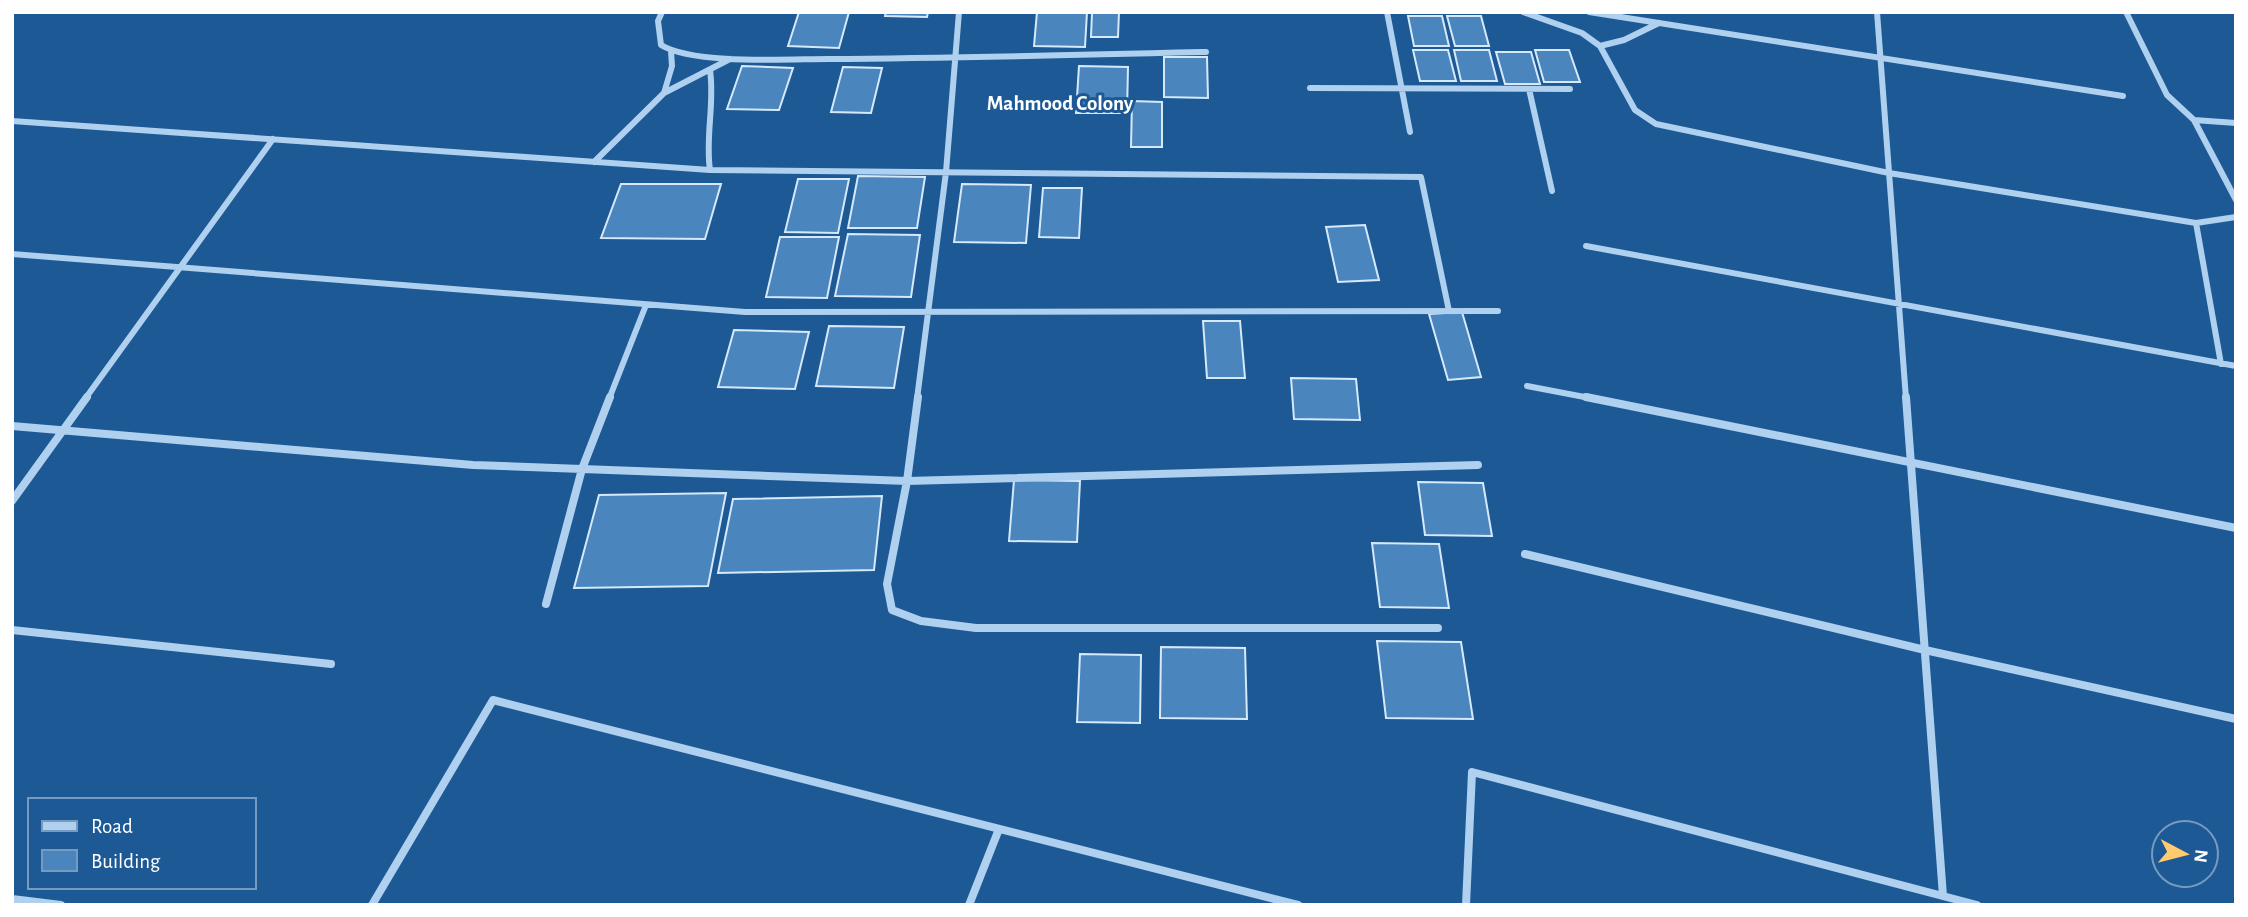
<svg xmlns="http://www.w3.org/2000/svg" width="2248" height="917" viewBox="0 0 2248 917" font-family="'Alegreya Sans',sans-serif">
  <style>
    .building { fill: #4a85be; stroke: #d6e9fb; stroke-width: 2 }
    .lines { fill: none; stroke-linecap: round; stroke-linejoin: round }
    .minor-far1 { stroke: #afd0ef; stroke-width: 6 }
    .minor { stroke: #afd0ef; stroke-width: 8 }
    .labels { text-anchor: middle; stroke-width: 6; stroke-linejoin: round; paint-order: stroke }
    .far-neighbourhood-label { font-size: 21px; font-weight: bold; fill: #fff; stroke: #1d5995 }
  </style>
  <rect width="100%" height="100%" fill="#1d5995"/>
  <!-- building -->
  <path class="building" d="M799,12H849L839,48L788,46Z
    M886,12H928L927,17L885,16Z
    M1037,12H1087L1085,47L1034,46Z
    M1092,12H1119L1118,37H1091Z
    M1408,16H1442L1449,46H1414Z
    M1447,16H1481L1489,46H1455Z
    M1413,50H1448L1456,81H1420Z
    M1454,50H1489L1497,81H1461Z
    M1535,50H1569L1580,82H1544Z
    M1496,52H1531L1540,84H1505Z
    M1164,57H1207L1208,98L1164,97Z
    M742,66L793,68L779,110L727,109Z
    M1079,66L1128,67L1127,113H1076Z
    M843,67L882,68L871,113L831,112Z
    M1132,101L1162,102V147H1131Z
    M858,176L925,177L917,228H848Z
    M798,179H849L838,233L785,232Z
    M621,184H721L705,239L601,238Z
    M962,184L1031,185L1026,243L954,242Z
    M1043,188H1082L1079,238L1039,237Z
    M1365,225L1379,280L1338,282L1326,227Z
    M848,234L920,235L911,297L835,296Z
    M780,237H839L827,298L766,297Z
    M1462,312L1481,377L1448,380L1429,314Z
    M1203,321H1240L1245,378H1207Z
    M829,326L904,327L894,388L816,386Z
    M734,330L809,332L795,389L718,387Z
    M1291,378L1356,379L1360,420L1294,419Z
    M1014,480L1080,481L1077,542L1009,541Z
    M1418,482L1483,483L1492,536L1425,535Z
    M726,493L708,586L574,588L599,495Z
    M882,496L874,570L718,573L733,499Z
    M1372,543L1439,544L1449,608L1380,607Z
    M1377,641L1461,642L1473,719L1386,718Z
    M1161,647L1245,648L1247,719L1160,718Z
    M1080,654L1141,655L1140,723L1077,722Z"/>
  <g class="lines">
    <!-- minor-far1 -->
    <path class="minor-far1" d="M662,12L658,21L661,45C694,65 788,59 829,59C955,58 1080,55 1206,52
      M1387,12L1410,132
      M1523,12L1582,33L1600,46L1635,110L1656,124L1889,173L2196,223L2236,217
      M1589,12L2123,96
      M1877,12L1906,399
      M2126,12L2167,95L2194,120L2236,123
      M1600,46L1624,40L1659,23
      M710,70C715,104 705,136 710,170
      M1310,88L1570,89
      M1529,89L1552,191
      M664,93L672,66L671,51
      M2194,120L2236,200
      M12,121L710,170L1421,177L1449,311
      M594,162L664,93L730,59
      M2196,223L2221,364
      M1586,246L2236,366
      M12,254L745,312L1498,311
      M1527,386L1595,399
      M85,399L273,139
      M609,399L646,305
      M917,399L946,172L959,12"/>
    <!-- minor -->
    <path class="minor" d="M1586,397L2236,528
      M1906,397L1943,896
      M12,426L473,465L907,481L918,397
      M12,501L87,397
      M1525,554L1925,650L2236,719
      M546,604L582,469L610,397
      M1438,628H976L921,621L892,610L887,584L907,481L1478,465
      M12,630L331,664
      M12,899L61,905
      M372,905L493,700L1298,905
      M969,905L999,829
      M1466,905L1472,772L1977,905"/>
  </g>
  <g class="labels">
    <!-- far-neighbourhood labels -->
    <g class="far-neighbourhood-label">
      <text x="1060" y="110">Mahmood Colony</text>
    </g>
  </g>
  <!-- border -->
  <rect width="2248" height="917" fill="none" stroke="#ffffff" stroke-width="28"/>
  <!-- legend -->
  <rect x="28" y="798" width="228" height="91" fill="#1d5995" stroke="#779bbf" stroke-width="2"/>
  <rect x="42" y="821" width="35" height="10" fill="#afd0ef" stroke="#779bbf" stroke-width="2"/>
  <text x="91" y="833" font-size="21" fill="#ffffff">Road</text>
  <rect x="42" y="850" width="35" height="21" fill="#4a85be" stroke="#779bbf" stroke-width="2"/>
  <text x="91" y="868" font-size="21" fill="#ffffff">Building</text>
  <!-- north arrow -->
  <g transform="translate(2185 854) rotate(97)"><circle r="33" fill="#1d5995" stroke="#779bbf" stroke-width="2"/>
  <path d="M0-5L12 26L0 18L-12 26Z" fill="#ffcb6e"/>
  <text y="-10" font-size="19" font-weight="bold" text-anchor="middle" fill="#ffffff">N</text>
  </g>
</svg>
